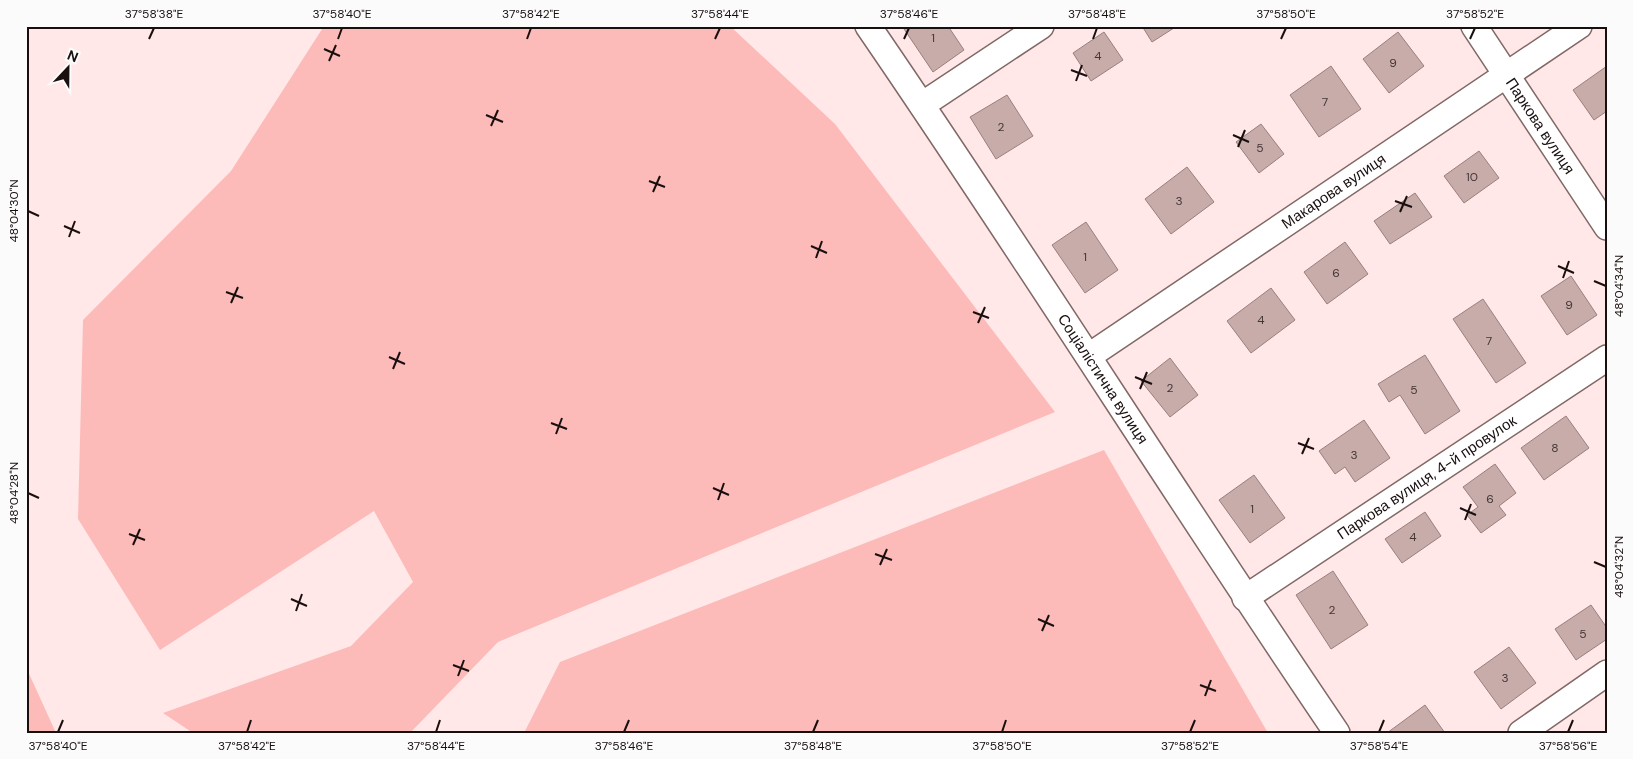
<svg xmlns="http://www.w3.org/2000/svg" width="1633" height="759" viewBox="0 0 1633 759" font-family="'DM Sans',sans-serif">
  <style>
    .green { fill: #fcbbb9 }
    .building { fill: #c7acaa; stroke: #997f7e }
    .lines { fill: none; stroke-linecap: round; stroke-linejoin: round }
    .street-casing { stroke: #816867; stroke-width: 28 }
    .street { stroke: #fff; stroke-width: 25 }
    .ticks { fill: none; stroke: #190f0f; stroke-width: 2 }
    .labels { text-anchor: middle; stroke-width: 4; stroke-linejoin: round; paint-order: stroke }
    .number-label { font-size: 12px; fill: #443636 }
    .street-label { font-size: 15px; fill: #190f0f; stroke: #fbfbfb }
    .neatline { fill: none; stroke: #190f0f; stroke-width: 2 }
    .ticks-label { font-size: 12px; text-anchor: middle; fill: #190f0f }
  </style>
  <rect width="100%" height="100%" fill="#ffe8e7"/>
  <!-- green -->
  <path class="green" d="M324,26H730L835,124L1055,412L498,642L410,733H193L163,713L351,646L413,582L374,511L160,650L78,519L83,320L231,171Z
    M1104,450L1268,733H524L560,662Z
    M26,667L56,733H26Z"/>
  <!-- building -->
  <path class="building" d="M902,26H948L964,50L933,72Z
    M1142,26H1177L1152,42Z
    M1104,32L1123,60L1091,81L1073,53Z
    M1398,32L1424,66L1389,93L1363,59Z
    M1331,66L1361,109L1319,137L1290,95Z
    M1607,66V111L1594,120L1573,90Z
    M1007,95L1033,136L996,159L970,117Z
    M1261,124L1284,154L1259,173L1236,142Z
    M1479,151L1499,178L1464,203L1444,176Z
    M1187,167L1214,202L1171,234L1145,199Z
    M1415,193L1432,217L1390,244L1374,221Z
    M1086,222L1118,270L1085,293L1052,245Z
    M1345,242L1368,274L1327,304L1304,272Z
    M1571,276L1597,315L1567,335L1541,296Z
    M1271,288L1295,320L1251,353L1227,321Z
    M1483,299L1526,363L1496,383L1453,319Z
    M1425,355L1460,411L1425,434L1400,395L1389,402L1378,384Z
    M1170,358L1198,395L1170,417L1141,381Z
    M1566,416L1589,448L1544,480L1521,448Z
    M1364,420L1390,458L1355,482L1345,467L1335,474L1319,451Z
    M1495,464L1516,493L1499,506L1506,515L1481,533L1467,515L1478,507L1463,487Z
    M1254,475L1285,518L1250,543L1219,500Z
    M1425,512L1441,536L1402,563L1385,539Z
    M1333,571L1368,625L1331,649L1296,595Z
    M1591,605L1607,628V639L1576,660L1555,629Z
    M1509,647L1536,683L1501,709L1474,672Z
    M1425,705L1445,733H1387Z"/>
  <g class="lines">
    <defs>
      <g id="street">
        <path id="s1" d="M868,26C1028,259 1178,499 1337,733"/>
        <path id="s2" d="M1474,26L1607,227"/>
        <path d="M922,105L1041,26"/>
        <path id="s3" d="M1089,356L1579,26"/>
        <path id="s4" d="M1245,598L1607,358"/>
        <path d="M1521,733L1607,673"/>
      </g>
    </defs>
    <!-- street casing -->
    <use href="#street" class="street-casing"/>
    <!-- street -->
    <use href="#street" class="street"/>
  </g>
  <!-- ticks -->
  <path class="ticks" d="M149,39L154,28M338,39L342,28M527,39L531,28M715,39L720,28M904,39L909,28M1093,39L1097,28M1281,39L1286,28M1470,39L1475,28M324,49L340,56M329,61L336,45M1071,70L1087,76M1076,81L1082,65M486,115L503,122M491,126L498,110M1233,135L1249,142M1238,147L1245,130M649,181L665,187M653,192L660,176M1395,201L1412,207M28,211L39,216M1400,212L1407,196M64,226L80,233M69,237L75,221M811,246L827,253M816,258L822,241M1558,266L1574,273M1563,278L1569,261M1594,281L1606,286M226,292L243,298M231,303L238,287M973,312L989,318M978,323L985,307M389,357L405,364M393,369L400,352M1135,377L1152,384M1140,389L1147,372M551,423L567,429M556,434L562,418M1298,443L1314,449M1302,454L1309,438M713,488L729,495M28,493L39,498M718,500L724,483M1460,508L1476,515M1465,520L1471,504M129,534L145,540M133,545L140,529M875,554L892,560M1594,562L1606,567M880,565L887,549M291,599L307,606M296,611L302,594M1038,619L1054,626M1042,631L1049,615M453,665L469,671M458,676L464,660M1200,685L1216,691M1205,696L1211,680M58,732L63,720M247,732L251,720M436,732L440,720M624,732L629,720M813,732L818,720M1002,732L1006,720M1190,732L1195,720M1379,732L1384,720M1568,732L1573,720"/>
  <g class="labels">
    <!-- number labels -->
    <g class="number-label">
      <text x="933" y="42">1</text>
      <text x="1098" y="60">4</text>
      <text x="1393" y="67">9</text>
      <text x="1325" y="106">7</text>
      <text x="1001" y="131">2</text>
      <text x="1260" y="152">5</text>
      <text x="1472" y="181">10</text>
      <text x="1179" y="205">3</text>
      <text x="1085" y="261">1</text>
      <text x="1336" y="277">6</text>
      <text x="1569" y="309">9</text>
      <text x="1261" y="324">4</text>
      <text x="1489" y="345">7</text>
      <text x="1170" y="392">2</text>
      <text x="1414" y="394">5</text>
      <text x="1555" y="452">8</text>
      <text x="1354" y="459">3</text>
      <text x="1490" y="503">6</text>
      <text x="1252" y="513">1</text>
      <text x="1413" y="541">4</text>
      <text x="1332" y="614">2</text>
      <text x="1583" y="638">5</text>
      <text x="1505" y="682">3</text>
    </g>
    <!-- street labels -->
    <g class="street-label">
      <text dy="5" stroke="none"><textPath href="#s2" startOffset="120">Паркова вулиця</textPath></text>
      <text dy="5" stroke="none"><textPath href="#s3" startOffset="295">Макарова вулиця</textPath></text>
      <text dy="5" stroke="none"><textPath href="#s1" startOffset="424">Соціалістична вулиця</textPath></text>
      <text dy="5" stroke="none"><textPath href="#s4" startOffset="218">Паркова вулиця, 4-й провулок</textPath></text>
    </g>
  </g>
  <!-- border -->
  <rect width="1633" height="759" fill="none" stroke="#fbfbfb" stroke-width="55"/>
  <!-- north arrow -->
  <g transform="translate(68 68) rotate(22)" stroke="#fbfbfb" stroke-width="4" paint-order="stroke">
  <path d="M0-4L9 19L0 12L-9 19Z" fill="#190f0f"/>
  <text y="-8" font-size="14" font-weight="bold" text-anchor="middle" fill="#190f0f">N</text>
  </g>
  <rect x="28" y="28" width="1578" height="704" class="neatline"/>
  <g class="ticks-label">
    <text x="154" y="18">37°58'38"E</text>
    <text x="342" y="18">37°58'40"E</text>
    <text x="531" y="18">37°58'42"E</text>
    <text x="720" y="18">37°58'44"E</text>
    <text x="909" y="18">37°58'46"E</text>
    <text x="1097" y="18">37°58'48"E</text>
    <text x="1286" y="18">37°58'50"E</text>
    <text x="1475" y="18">37°58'52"E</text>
    <text transform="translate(14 211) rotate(-90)" y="4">48°04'30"N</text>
    <text transform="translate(1619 286) rotate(-90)" y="4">48°04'34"N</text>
    <text transform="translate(14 493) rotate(-90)" y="4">48°04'28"N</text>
    <text transform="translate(1619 567) rotate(-90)" y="4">48°04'32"N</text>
    <text x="58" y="750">37°58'40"E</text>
    <text x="247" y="750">37°58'42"E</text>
    <text x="436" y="750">37°58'44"E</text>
    <text x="624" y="750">37°58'46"E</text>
    <text x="813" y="750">37°58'48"E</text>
    <text x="1002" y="750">37°58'50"E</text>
    <text x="1190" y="750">37°58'52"E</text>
    <text x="1379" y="750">37°58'54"E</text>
    <text x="1568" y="750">37°58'56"E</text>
  </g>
</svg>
